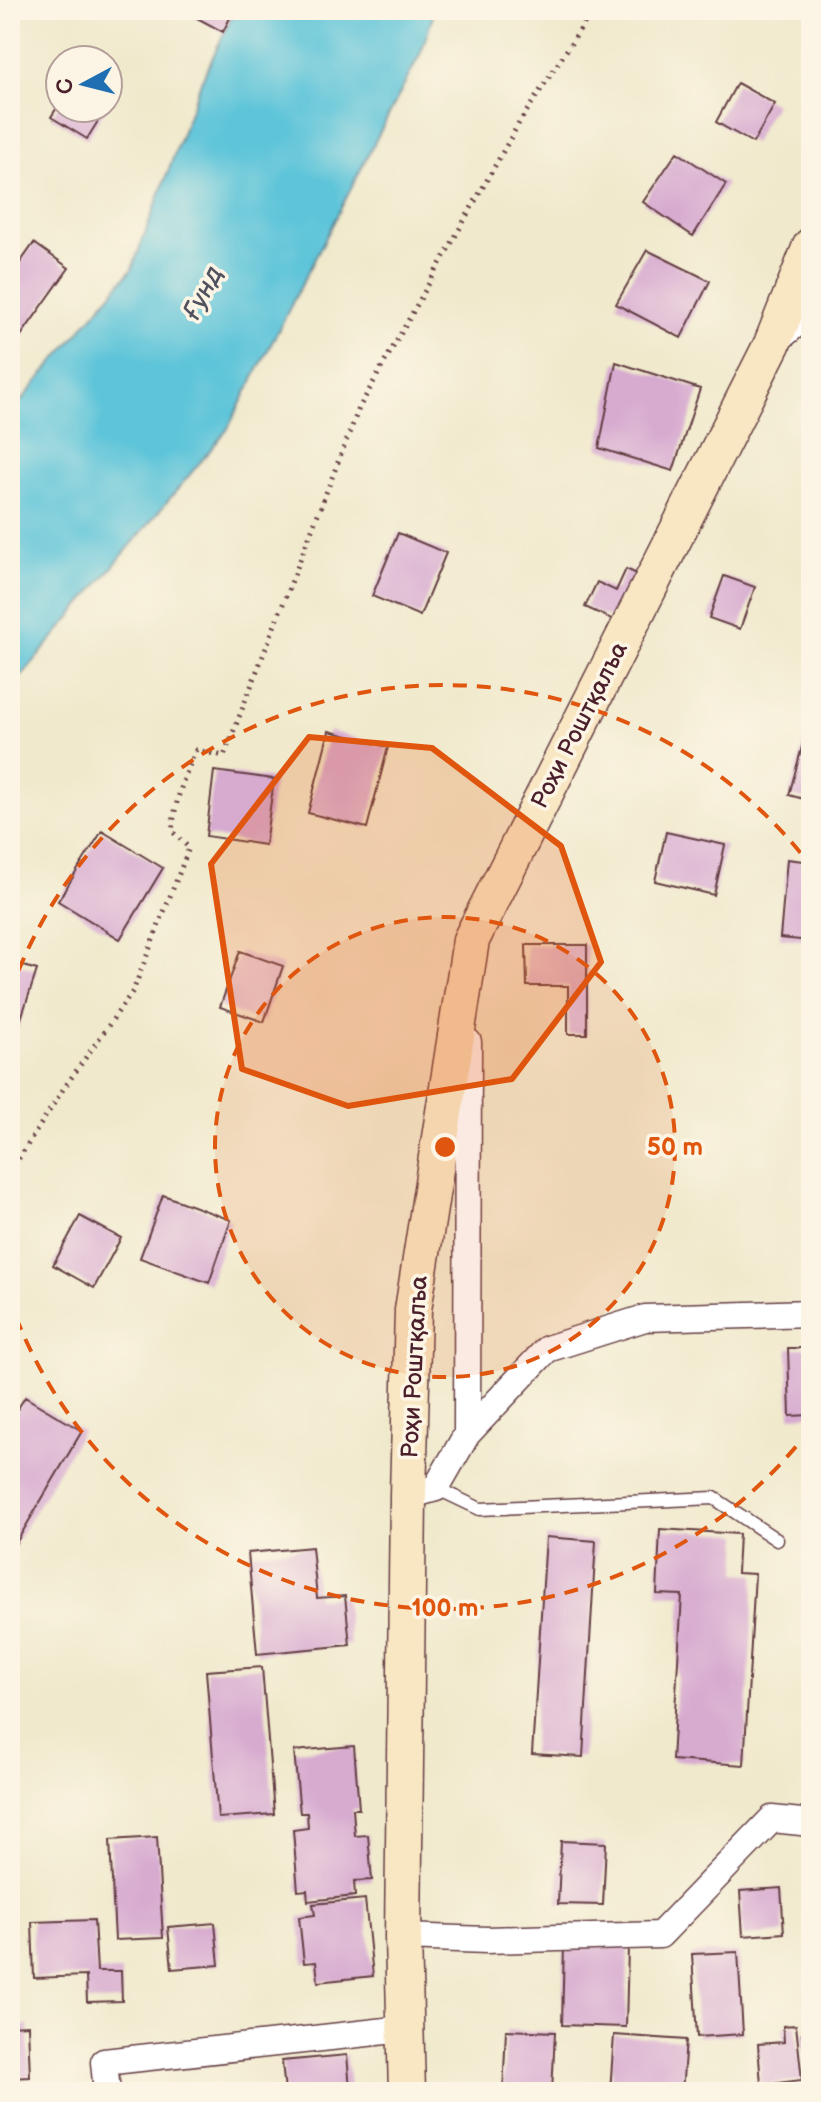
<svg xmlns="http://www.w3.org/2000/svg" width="821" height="2102" viewBox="0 0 821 2102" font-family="'Balsamiq Sans',sans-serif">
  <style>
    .water { fill: #5dc4d9; stroke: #547282; stroke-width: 2 }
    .building { fill: #d7aad0 }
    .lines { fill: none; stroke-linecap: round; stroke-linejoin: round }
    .service-casing { stroke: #633d43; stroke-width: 15 }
    .minor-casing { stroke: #633d43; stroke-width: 29 }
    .secondary-casing { stroke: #633d43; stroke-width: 39 }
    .path { stroke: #633d43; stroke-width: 5; stroke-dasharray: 2 6; stroke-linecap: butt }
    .service { stroke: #fff; stroke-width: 12 }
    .minor { stroke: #fff; stroke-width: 26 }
    .secondary { stroke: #f9e7c3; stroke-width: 36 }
    .marked { fill: #e0560e; fill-opacity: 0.2; stroke: #e0560e; stroke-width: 6; stroke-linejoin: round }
    .ring { fill: none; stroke: #e0560e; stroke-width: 4; stroke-dasharray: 14 10 }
    .labels { text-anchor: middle; stroke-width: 7; stroke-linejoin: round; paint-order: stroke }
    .street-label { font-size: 24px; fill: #4a1f2b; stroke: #fcf5e5 }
    .water-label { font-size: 26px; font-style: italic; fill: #50515f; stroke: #fcf5e5 }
    .centre { fill: #e0560e; stroke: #fcf5e5; stroke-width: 4 }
    .ring-label { font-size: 24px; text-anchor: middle; font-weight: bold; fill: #e0560e; stroke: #fcf5e5; stroke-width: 7; stroke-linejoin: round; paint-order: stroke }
  </style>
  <rect width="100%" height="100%" fill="#fcf5e5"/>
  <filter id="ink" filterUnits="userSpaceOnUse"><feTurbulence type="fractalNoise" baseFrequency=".0125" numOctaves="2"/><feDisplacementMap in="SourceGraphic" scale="16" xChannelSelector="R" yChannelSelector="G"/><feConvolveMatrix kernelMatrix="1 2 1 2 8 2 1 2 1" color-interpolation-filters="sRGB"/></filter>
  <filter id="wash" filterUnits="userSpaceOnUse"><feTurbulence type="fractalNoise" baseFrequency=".006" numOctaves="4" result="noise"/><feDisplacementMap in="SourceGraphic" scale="32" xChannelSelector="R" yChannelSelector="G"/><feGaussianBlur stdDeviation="1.8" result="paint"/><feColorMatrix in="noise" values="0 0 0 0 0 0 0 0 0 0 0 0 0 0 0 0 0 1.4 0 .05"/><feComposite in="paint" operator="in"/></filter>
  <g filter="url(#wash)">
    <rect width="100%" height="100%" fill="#f0e9cc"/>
    <!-- water -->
    <path class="water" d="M235,10H435L421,52L227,430L10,690V414L132,269L201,82Z"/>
    <g id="blocks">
      <!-- building -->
      <path class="building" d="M187,10H234L223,32L186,12Z
        M737,83L775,104L753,143L716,122Z
        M60,103V108H106L87,139L51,117Z
        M677,152L726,184L693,236L643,202Z
        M34,243L69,268L10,351V277Z
        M647,250L710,281L681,338L616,304Z
        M616,362L700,389L673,471L599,448Z
        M398,533L446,553L420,616L372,596Z
        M626,569L648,579L627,626L585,607L597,582L616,591Z
        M724,576L755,587L740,629L709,618Z
        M329,731L388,747L367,828L308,813Z
        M803,743L811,745V801L789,795Z
        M214,771L274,779L265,845L206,836Z
        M102,831L163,868L120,939L58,901Z
        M666,832L725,845L714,895L655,881Z
        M787,859L811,862V941L780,938Z
        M526,945H587V1034H568V986H527Z
        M240,951L283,966L264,1022L220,1007Z
        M10,962L37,970L14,1040L10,1039Z
        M163,1195L231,1220L209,1283L140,1258Z
        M80,1216L121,1238L94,1288L53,1265Z
        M788,1348H811V1415L790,1416Z
        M25,1397L82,1431L10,1553V1421Z
        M660,1529L739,1534L737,1573L755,1574L744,1765L672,1760L682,1595L657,1594Z
        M546,1537L596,1541L583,1757L532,1754Z
        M312,1547L317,1598L345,1596L350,1645L257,1654L248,1553Z
        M262,1667L274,1814L218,1818L206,1671Z
        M354,1746L359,1809H353L355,1836L368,1835L372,1880L354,1881L355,1896L308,1901L307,1890L298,1891L293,1830L308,1828L307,1813H300L294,1751Z
        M157,1837L163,1938L115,1940L110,1840Z
        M561,1841L606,1843L603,1905L558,1904Z
        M781,1888L784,1933L743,1936L740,1891Z
        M365,1899L373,1976L318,1982L316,1962L304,1963L299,1917L315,1915L313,1904Z
        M94,1920L97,1971H121L122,2001L87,2002L86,1976L34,1978L32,1922Z
        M215,1923L219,1965L172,1969L168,1927Z
        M564,1945L628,1947L626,2027L562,2025Z
        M738,1952L743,2034L697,2037L692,1954Z
        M28,2025L30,2077L10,2078V2026Z
        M796,2025L802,2080L761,2085L758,2044L784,2042L783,2026Z
        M506,2030L555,2032L552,2092H503Z
        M811,2032V2079H809L802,2033Z
        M614,2035L686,2040L682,2092H610Z
        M347,2055L350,2088L369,2086V2092H285L282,2061Z"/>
    </g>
  </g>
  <g filter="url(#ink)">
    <use href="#blocks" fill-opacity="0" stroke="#633d43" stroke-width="2"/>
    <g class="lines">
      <defs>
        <path id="service" d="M436,1488L480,1509L714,1498L777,1540"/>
        <path id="minor" d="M775,342L811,311
          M467,1434L468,1042
          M408,1496L436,1488L467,1434L547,1349L645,1318L811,1313
          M403,1937L487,1940L660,1935L772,1819L811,1823
          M107,2092L104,2062L404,2029"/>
        <path id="secondary" d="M407,2092L403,1937L408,1496L413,1310L471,940L772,344L811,246"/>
      </defs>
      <!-- service casing -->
      <use href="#service" class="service-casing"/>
      <!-- minor casing -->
      <use href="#minor" class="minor-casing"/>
      <!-- secondary casing -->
      <use href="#secondary" class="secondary-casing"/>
      <!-- path -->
      <path class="path" d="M10,1172L64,1088L133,991L189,848L172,831C176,797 183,780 196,750L224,756L359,408L519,123L593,10"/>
      <!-- service -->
      <use href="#service" class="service"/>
      <!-- minor -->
      <use href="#minor" class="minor"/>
      <!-- secondary -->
      <use href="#secondary" class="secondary"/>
    </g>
  </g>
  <!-- marked area -->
  <path class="marked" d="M309,737L432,748L561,846L601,962L512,1079L348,1106L242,1069L211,864Z"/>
  <!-- distance rings -->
  <circle cx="445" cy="1147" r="230" fill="#e0560e" fill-opacity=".12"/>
  <g class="ring">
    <circle cx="445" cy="1147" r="230"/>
    <path d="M811 1428A461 461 0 0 1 10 1301M10 993A461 461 0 0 1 811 866"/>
  </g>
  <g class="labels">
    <!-- street labels -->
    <g class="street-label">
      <text transform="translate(579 725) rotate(-63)" y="8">Роҳи Роштқалъа</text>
      <text transform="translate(414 1367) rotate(-87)" y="8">Роҳи Роштқалъа</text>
    </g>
    <!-- water labels -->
    <g class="water-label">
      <text transform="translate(202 293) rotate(-63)" y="9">Ғунд</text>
    </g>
  </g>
  <circle cx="445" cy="1147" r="12" class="centre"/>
  <g class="ring-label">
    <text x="675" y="1155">50 m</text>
    <text x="445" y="1616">100 m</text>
  </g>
  <!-- margin -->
  <rect width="821" height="2102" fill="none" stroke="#fcf5e5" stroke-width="40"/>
  <!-- north arrow -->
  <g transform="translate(84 84) rotate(263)"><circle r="38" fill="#fcf5e5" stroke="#b59f9b" stroke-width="2"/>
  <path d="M0-6L14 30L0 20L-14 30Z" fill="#1f6fb2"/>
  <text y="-12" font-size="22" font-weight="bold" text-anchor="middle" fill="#4a1f2b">С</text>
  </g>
</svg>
